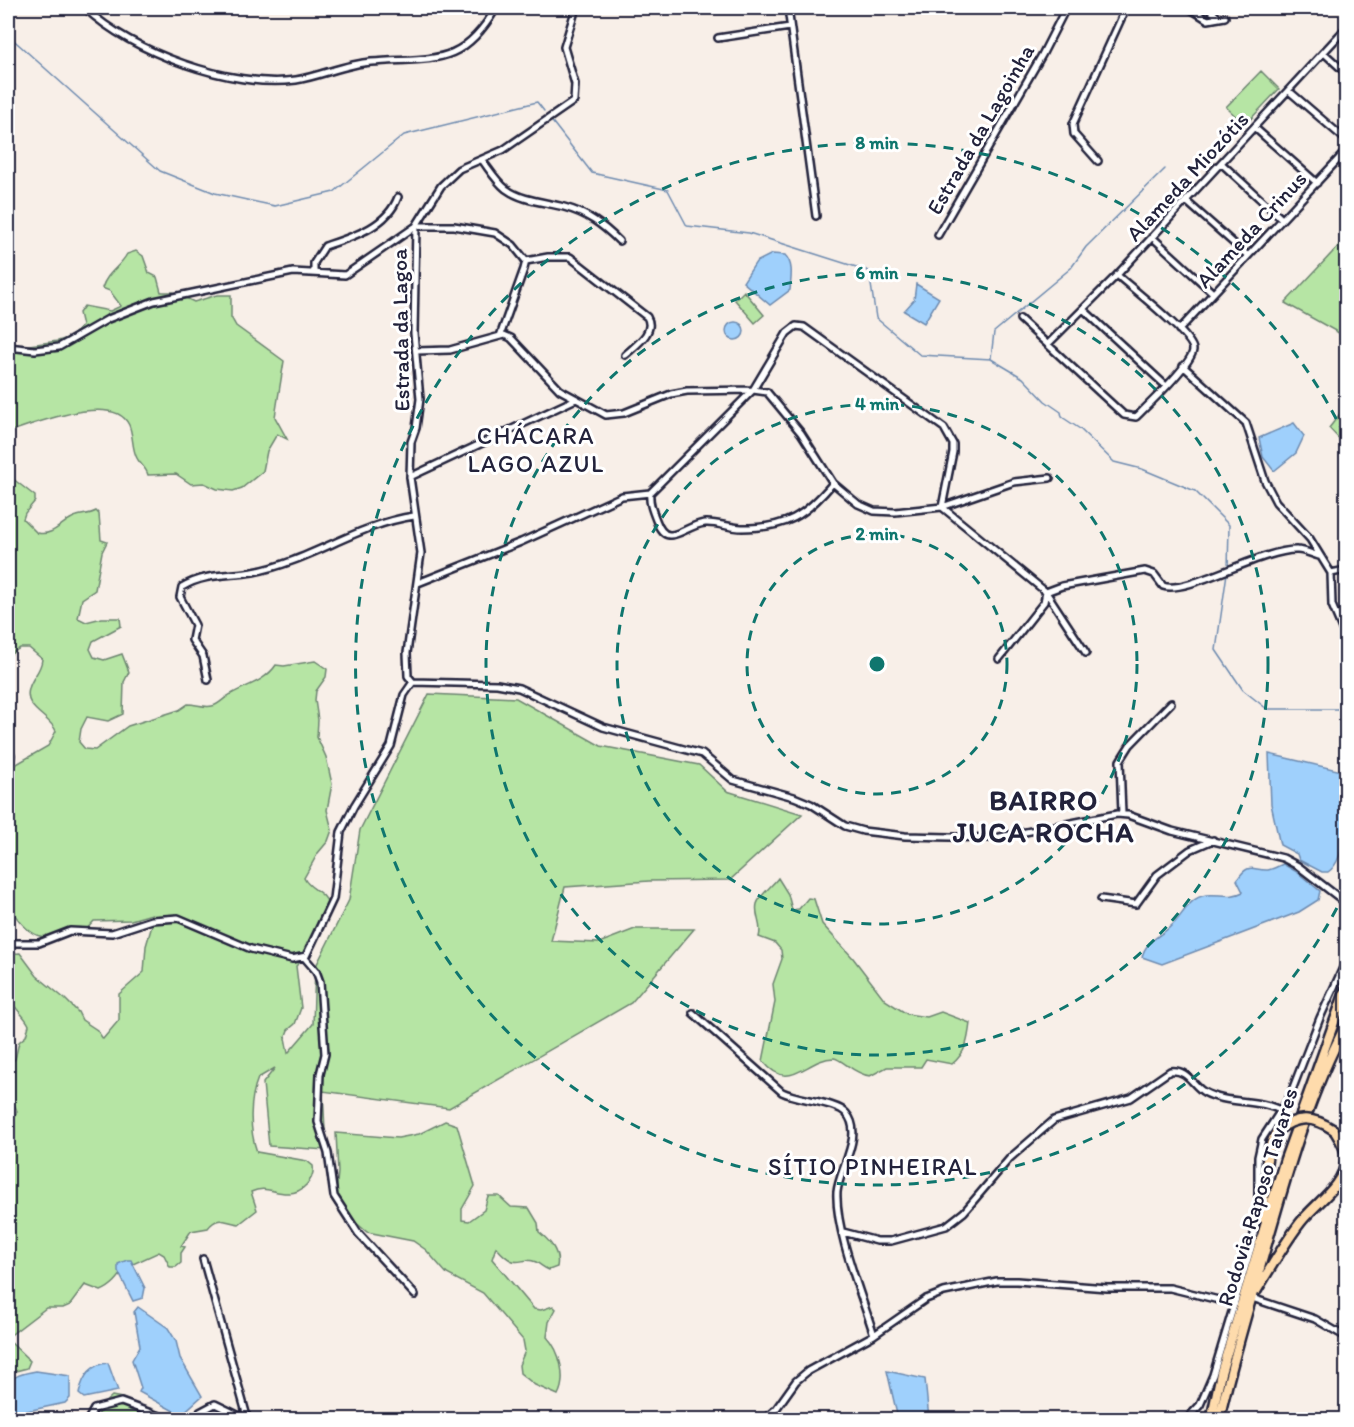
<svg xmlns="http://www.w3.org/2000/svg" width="1354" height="1427" viewBox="0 0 1354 1427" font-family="Itim,sans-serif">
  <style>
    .green { fill: #b6e5a4; stroke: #6c8470; stroke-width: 1.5 }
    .water { fill: #9fd0fc; stroke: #6d8aaf; stroke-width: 1.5 }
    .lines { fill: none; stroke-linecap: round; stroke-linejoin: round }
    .stream { stroke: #6d8aaf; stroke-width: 1.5 }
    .minor-casing { stroke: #22223b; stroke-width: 10 }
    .highway-casing { stroke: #22223b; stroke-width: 13 }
    .minor { stroke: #fff; stroke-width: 5 }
    .highway { stroke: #fedbac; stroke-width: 8 }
    .highway-bridge-casing { stroke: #22223b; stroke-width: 13; stroke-linecap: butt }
    .highway-bridge { stroke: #fedbac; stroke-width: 8 }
    .ring { fill: none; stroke: #0f766e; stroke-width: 3; stroke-dasharray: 10 8 }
    .labels { text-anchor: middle; stroke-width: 6; stroke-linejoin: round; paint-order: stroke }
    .street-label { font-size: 22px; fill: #22223b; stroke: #fff }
    .neighbourhood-label { font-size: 24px; letter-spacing: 1.5px; fill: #22223b; stroke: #fff }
    .district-label { font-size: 28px; font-weight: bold; letter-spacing: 1.5px; fill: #22223b; stroke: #fff }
    .centre { fill: #0f766e; stroke: #fff; stroke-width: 3 }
    .ring-label { font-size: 18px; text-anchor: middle; font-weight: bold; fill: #0f766e; stroke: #fff; stroke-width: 6; stroke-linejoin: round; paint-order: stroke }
  </style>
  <rect width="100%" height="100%" fill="#f8efe8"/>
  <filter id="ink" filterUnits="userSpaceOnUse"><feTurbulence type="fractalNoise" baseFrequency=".0167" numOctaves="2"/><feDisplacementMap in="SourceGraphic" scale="12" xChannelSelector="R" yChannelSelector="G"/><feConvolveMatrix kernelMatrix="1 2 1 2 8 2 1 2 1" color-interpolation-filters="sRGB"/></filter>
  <g filter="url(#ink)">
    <!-- green -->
    <path class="green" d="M1261,71L1279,89L1245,125L1226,107Z
      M1346,238V337L1285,303Z
      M136,251L143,256L149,273L157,277L161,292H173L194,302L217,295H231V317L236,326L284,361L275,417L287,439L277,434L267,451L263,471L242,488L233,491L217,489L204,483L191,484L176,474L148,475C146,467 139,464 136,456C132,447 133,434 129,425C114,391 32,425 8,432V348L58,341L71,337L82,326L79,313L84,306L110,311L121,306L110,291L102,288C107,272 120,267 127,254Z
      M744,291L764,315L755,323L735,300Z
      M1346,406V438L1342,442L1329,428Z
      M8,475L35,496V501L25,513L23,519L37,533C55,537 62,520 77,516C83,514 89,515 96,511L99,514L101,540L107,542L102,552L95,590L82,599L78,618L86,622L102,618H120L121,626L93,641L90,649L94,657L104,660L122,654L129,672L124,682L123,714L108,721L87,717L81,729L79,742L85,749L95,750L128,726L179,710L188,704C196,704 205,708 212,706C218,705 223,699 228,696C243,686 265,682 276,665L284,666L315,661L327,669L326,677L316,691L315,700L318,720L317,737L326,757L332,784L327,810L332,830L328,841L318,853L304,878C310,891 327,891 329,908L307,956L296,966L301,1008L295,1024L288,1030L285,1038L288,1053L313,1024L315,968L349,900L360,830L429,694L516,698L601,746L699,765L727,791L802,814L730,880L649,881L565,887L551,941L599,943L635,929H694L631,1003L449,1108L323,1091L326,1150L269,1146L263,1083L275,1068L258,1078C249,1100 249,1130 257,1152L307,1161L313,1166C315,1179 302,1194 287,1193C273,1193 265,1185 251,1192L257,1210L239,1224C225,1222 218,1215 208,1228L191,1231L181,1246L185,1247L181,1253V1263L176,1267H170L164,1255L159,1252L124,1268C120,1278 111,1287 101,1291L85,1285L70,1305L63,1308H46L8,1337V1120L14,1118L17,1111L13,1102L8,1101V1065L15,1059L19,1042L26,1036L29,1025C25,1016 16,1010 12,1002C4,988 8,969 8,954L20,953L37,976L65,999L78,1012L82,1020L97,1030L103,1039L119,1020V994L144,972L146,946L153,922L152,914L131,920L94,921L84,932C71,932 62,933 50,936C31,941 18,918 8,907V769L48,746L56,731C50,716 23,709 29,689C31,678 41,672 42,659L29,648H20L8,656Z
      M778,878L788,894L792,910L799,909L808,898L814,899L822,924L853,958L885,1000L907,1014L927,1017L941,1012L970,1023C968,1040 966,1053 952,1064L926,1059L921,1067H887L870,1076C854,1074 842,1059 834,1058C806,1058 790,1095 763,1061L775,1002L773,984L782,959L781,950L775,943L759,937C763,925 754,916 757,904C759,896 773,885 778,878Z
      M445,1121L457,1125L475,1186L462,1209V1220L469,1221L484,1210L488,1196H499L511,1207L529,1208L538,1223L539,1232C550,1241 560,1252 557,1267L549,1270C544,1268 541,1265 536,1262C520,1254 519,1274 496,1247L492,1259L534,1309L541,1310L553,1306L556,1309L549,1322L547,1337C560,1351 567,1378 558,1395L535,1385L520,1373L519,1365L525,1351L523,1340L483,1293L447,1274L426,1250L413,1241L367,1232L335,1205L338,1172L336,1133L398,1138L419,1134Z
      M8,1340L30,1361L27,1368L8,1373Z
      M112,1396L122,1398L166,1419H98L100,1407Z"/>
    <!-- water -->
    <path class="water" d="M772,254L785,255C794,264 791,278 790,290L770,305L743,282L756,262Z
      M916,284L939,298L924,323L904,311L914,300Z
      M726 331a9 9 0 1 1 18 0a9 9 0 1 1-18 0Z
      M1294,423L1304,436L1296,453L1274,471L1263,457L1259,438Z
      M1269,754L1346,772C1347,797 1350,857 1328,872H1322L1299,860L1297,854L1280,845L1271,804Z
      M1283,864L1297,872L1320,891L1318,900L1299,912L1162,964L1142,957C1146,940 1160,937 1171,926C1183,916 1188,898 1206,895C1219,893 1230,899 1243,892L1237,880C1249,861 1253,871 1268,870C1273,869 1278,866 1283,864Z
      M127,1260H131L145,1288L143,1298L133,1301L118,1271V1264Z
      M138,1307L168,1328L176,1341L180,1358L202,1396L181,1415L139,1392L141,1388L132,1360L140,1346L134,1312Z
      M108,1363L118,1391L84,1398L79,1394C82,1379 89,1364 108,1363Z
      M36,1371L70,1376V1398L65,1403L13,1414L8,1411C7,1382 5,1376 36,1371Z
      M887,1371L925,1379L929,1419H898Z"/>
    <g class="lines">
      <!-- stream -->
      <path class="stream" d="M8,35L160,171L215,193L275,206L334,192L404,135L537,102L544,111
        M550,119L592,173L668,190L687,226L749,233L869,271L876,318L920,355L991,359L1023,378L1045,401L1061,412L1062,417L1080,429L1114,462L1142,469L1195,491L1229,525L1228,569
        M991,358L994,332L1071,268L1086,247L1165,169
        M1227,573L1216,650L1243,690L1267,709H1346"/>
      <defs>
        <path id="minor" d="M85,8C131,52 232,89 296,80C321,76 345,64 371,62C430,57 461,69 496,8
          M449,8L469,10L490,8
          M788,8L816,216
          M1189,8L1208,20L1225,17
          M1209,8L1217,17
          M718,38L790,27
          M1324,53L1346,73
          M1289,91L1346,140
          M1255,128L1317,183
          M482,160C489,169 496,181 506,189C522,201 545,202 564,207C587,213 603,225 619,241
          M1098,161L1074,134L1073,124L1126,8
          M1221,163L1282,219
          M1186,201L1247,255
          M938,235L1042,55L1066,8
          M1152,237L1213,293
          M526,261L548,257H570L647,317C656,332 636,345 625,355
          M314,272V263L325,246C352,237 387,227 398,197
          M1083,309L1165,385
          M1020,319L1124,415L1136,417C1147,406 1192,364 1193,350C1194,336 1129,286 1117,275
          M1179,330L1346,151
          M1048,344L1117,275L1346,28
          M8,347L35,350L59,347L108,319L154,301L293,272L345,275L416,226H454L495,233L513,245L526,261L524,269L500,336
          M416,351L450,350L504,335L511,338L560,390L606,415L624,413L671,394L687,391L753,390L767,392L801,433L833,483L858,504L874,511L895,512L942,507L1046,592L1062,586L1145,571L1154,574L1163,586C1186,595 1262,549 1297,550C1304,550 1312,554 1319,556
          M1183,366L1246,423L1265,481L1276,502L1310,539L1331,573L1332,605L1346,638
          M410,477L576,399
          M650,493C649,502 652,510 656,520C667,551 684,525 705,523C717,522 730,528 742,528C787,528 805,516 833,483
          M1331,573L1346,570
          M418,583L521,542L622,496L650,493L753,390L787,333L796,326L804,327L944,428L953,444V452L942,507L1014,482L1050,478
          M1046,592L1086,653
          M999,659L1044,602L1046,592
          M208,680L203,656L192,640L195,625L180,597L182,587C205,573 229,576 253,572C309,562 358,524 414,516
          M413,682L497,684L519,688L603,727L702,754L733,780L794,797L811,804L845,826L863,831L905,836L995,838L1117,814L1128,815L1172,831L1283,858L1298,866L1346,903
          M8,747L11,755L8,772
          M1122,814L1120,761L1130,745L1171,703
          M1101,899L1136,904L1157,875L1190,850L1213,840
          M8,943H39L70,931L112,933L152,920L178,918L251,949L292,959L306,956L333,899L341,832L354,806L391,746L404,695L413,682L408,676L407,653L421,553L410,477L411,442L416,428L420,399L414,333L416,226L441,186L459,169L503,150L574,101L575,84L564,47L576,8
          M304,957L316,971L320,982L325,1054L320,1074L318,1122L328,1153L334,1196L358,1233L415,1295
          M693,1013L782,1092C798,1100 836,1102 846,1113C865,1134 839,1169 837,1192C835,1231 862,1296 874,1335
          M843,1232L877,1241H891L946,1226L964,1212L1010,1158L1054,1120L1131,1098L1170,1071C1188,1069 1192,1085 1204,1092C1228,1105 1258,1098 1282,1111
          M203,1259L248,1420
          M1252,1298L1315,1319L1346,1337
          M88,1420L94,1409L121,1402L170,1420
          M195,1420L200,1412L215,1404L248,1420
          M763,1420L776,1409L796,1381L808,1371L874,1335L926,1299L944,1292L997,1281H1017L1107,1288H1170L1235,1304
          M1186,1420L1200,1405L1213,1375L1253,1242L1258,1203V1157L1262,1139L1289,1098L1320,1018L1346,961"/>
        <path id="highway" d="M1263,1218C1265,1189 1262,1156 1277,1131
          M1257,1290C1271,1267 1284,1244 1300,1223C1315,1203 1344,1187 1346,1159C1347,1149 1339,1138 1334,1130
          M1211,1420L1221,1373L1285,1159L1346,989
          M1219,1420C1231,1366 1247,1314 1262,1261C1285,1181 1307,1098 1346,1025"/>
      </defs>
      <!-- minor casing -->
      <use href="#minor" class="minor-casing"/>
      <!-- highway casing -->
      <use href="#highway" class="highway-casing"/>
      <!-- minor -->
      <use href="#minor" class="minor"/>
      <!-- highway -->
      <use href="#highway" class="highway"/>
      <defs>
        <path id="highway-bridge" d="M1277,1131C1297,1115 1313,1116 1334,1130"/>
      </defs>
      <!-- highway-bridge casing -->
      <use href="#highway-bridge" class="highway-bridge-casing"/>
      <!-- highway-bridge -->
      <use href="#highway-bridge" class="highway-bridge"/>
    </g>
  </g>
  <!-- distance rings -->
  <g class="ring">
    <circle cx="877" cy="664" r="130"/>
    <circle cx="877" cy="664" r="260"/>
    <circle cx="877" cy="664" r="391"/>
    <path d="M1345 892A521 521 0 1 1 1345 436"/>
  </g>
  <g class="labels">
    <!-- street labels -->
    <g class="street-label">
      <text transform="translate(980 129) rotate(-60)" y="8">Estrada da Lagoinha</text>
      <text transform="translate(1187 176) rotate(-47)" y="8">Alameda Miozótis</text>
      <text transform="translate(1251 229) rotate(-47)" y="8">Alameda Crinus</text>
      <text transform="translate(400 330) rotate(-91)" y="8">Estrada da Lagoa</text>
      <text transform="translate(1257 1197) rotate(-73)" y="8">Rodovia Raposo Tavares</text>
    </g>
    <!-- neighbourhood labels -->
    <g class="neighbourhood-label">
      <text x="536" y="444">CHÁCARA<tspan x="536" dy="28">LAGO AZUL</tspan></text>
      <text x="873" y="1175">SÍTIO PINHEIRAL</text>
    </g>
    <!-- district labels -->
    <g class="district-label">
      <text x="1044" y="810">BAIRRO<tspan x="1044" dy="32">JUCA ROCHA</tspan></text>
    </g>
  </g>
  <circle cx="877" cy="664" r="9" class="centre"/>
  <g class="ring-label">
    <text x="877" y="149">8 min</text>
    <text x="877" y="279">6 min</text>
    <text x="877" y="410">4 min</text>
    <text x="877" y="540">2 min</text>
  </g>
  <!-- margin -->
  <rect width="1354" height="1427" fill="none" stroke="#fff" stroke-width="30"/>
  <rect x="15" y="15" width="1324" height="1397" fill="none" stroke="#22223b" stroke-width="2" filter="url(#ink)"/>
</svg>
